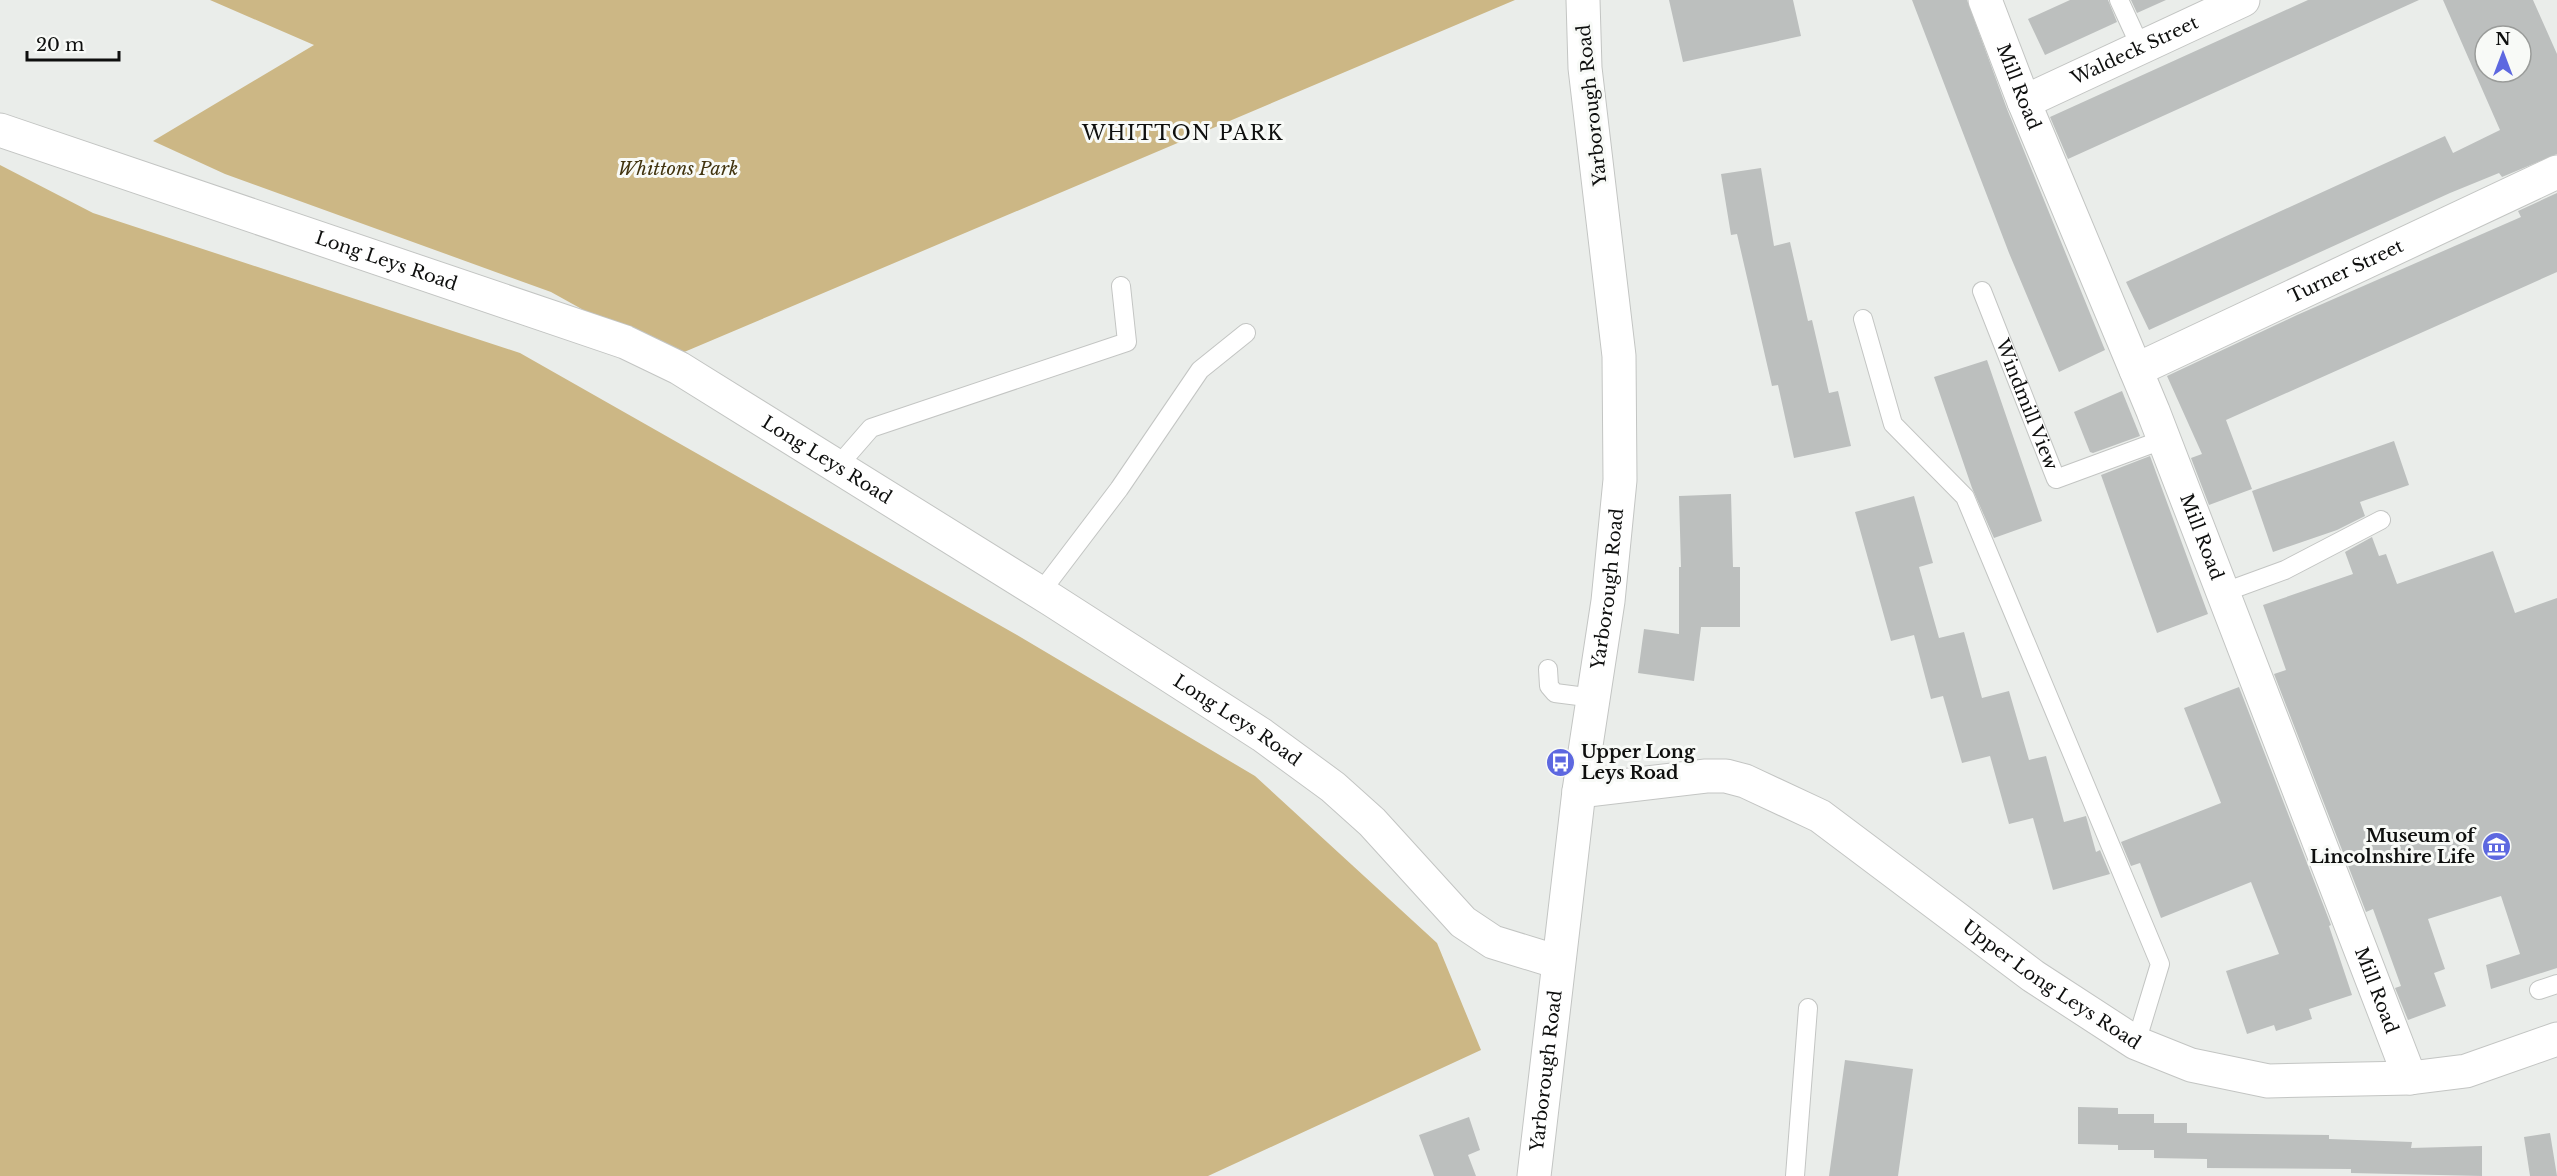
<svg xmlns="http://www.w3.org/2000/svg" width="2557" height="1176" viewBox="0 0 2557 1176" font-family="'Libre Baskerville',serif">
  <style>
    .green { fill: #ccb785 }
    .building { fill: #bcbfbe; fill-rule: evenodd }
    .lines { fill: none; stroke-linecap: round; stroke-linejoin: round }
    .lane-casing { stroke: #c3c5c3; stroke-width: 20 }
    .street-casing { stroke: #c3c5c3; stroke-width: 35 }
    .secondary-casing { stroke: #c3c5c3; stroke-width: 35 }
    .lane { stroke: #fff; stroke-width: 18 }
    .street { stroke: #fff; stroke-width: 33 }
    .secondary { stroke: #fff; stroke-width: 33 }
    .labels { text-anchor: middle; stroke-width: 6; stroke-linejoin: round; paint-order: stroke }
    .street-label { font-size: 18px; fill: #0e0f0e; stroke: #f8faf7 }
    .park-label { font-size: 18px; font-style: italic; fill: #41330e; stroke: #f8faf7 }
    .poi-label { font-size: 18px; font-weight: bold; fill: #0e0f0e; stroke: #f8faf7; text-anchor: start }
    .neighbourhood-label { font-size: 20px; letter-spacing: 1.5px; fill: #0e0f0e; stroke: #f8faf7 }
  </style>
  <rect width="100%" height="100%" fill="#eaedea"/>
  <!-- green -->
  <path class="green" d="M210,0H1515L670,358L551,292L225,174L153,141L314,45Z
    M0,165L93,213L520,353L1017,635L1255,776L1437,943L1481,1050L1208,1176H0Z"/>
  <!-- building -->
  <path class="building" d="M1669,0H1793L1801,36L1683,62Z
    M1912,0H1967L2007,109L2105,350L2059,372L2009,253Z
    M2070,0H2108L2117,22L2045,55L2028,19Z
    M2131,0H2166L2137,13Z
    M2308,0H2419L2068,159L2050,117Z
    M2443,0H2533L2557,54V154L2502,177L2499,173L2450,193L2149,330L2126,282L2445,136L2453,153L2500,130ZM2485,36H2521V72H2485Z
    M1761,168L1774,246L1790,242L1808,321L1812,320L1829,393L1838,391L1851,446L1794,458L1778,385L1772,386L1737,234L1731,235L1721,174Z
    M2557,193V272L2226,420L2252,489L2209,505L2191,458L2202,454L2167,376L2297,315L2521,217L2518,211Z
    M1987,360L2042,521L1994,538L1972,488L1934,377Z
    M2122,391L2140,436L2093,453L2090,452L2074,412Z
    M2394,441L2409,485L2360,502L2365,516L2337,530L2273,552L2252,491Z
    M2150,456L2208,614L2157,633L2101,475Z
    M1731,494L1733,567H1740V627H1701L1694,681L1638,673L1644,629L1679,634V567H1681L1679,496Z
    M1914,496L1933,563L1919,567L1939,638L1964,632L1982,698L2009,691L2029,760L2046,756L2064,822L2086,816L2096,852L2100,850L2110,874L2053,890L2033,818L2009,824L1990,756L1962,763L1943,696L1931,699L1914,635L1891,641L1855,512Z
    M2372,537L2379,556L2386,554L2397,584L2493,551L2515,613L2557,598V968L2491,989L2486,965L2520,954L2501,896L2428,919L2445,969L2434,973L2446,1006L2408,1020L2395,988L2401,986L2373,909L2366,912L2274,674L2286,670L2263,605L2353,574L2345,552Z
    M2239,687L2331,925L2329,926L2352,995L2309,1009L2312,1019L2276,1031L2274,1025L2247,1034L2226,971L2279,954L2251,882L2161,918L2140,863L2131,866L2121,842L2221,803L2184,708Z
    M1845,1060L1913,1069L1898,1176H1829Z
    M2078,1107L2118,1108V1114H2154V1123H2187V1133L2329,1135V1139L2412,1142L2411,1148L2482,1146V1176L2351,1173V1169L2207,1168V1159L2154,1158V1150H2118V1145L2078,1144Z
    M1469,1117L1480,1150L1468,1155L1476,1176H1434L1419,1135Z
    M2550,1133L2557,1176H2530L2524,1137Z"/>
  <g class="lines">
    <defs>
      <g id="lane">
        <path d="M2119,0L2141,48"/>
        <path id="s1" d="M1982,291L2056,479L2162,440"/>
        <path d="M1863,319L1893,424L1965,497L2160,964L2136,1043"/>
        <path d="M837,467L871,428L1127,342L1121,286"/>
        <path d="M1040,593L1119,489L1200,370L1246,333"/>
        <path d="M2222,593L2285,570L2381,520"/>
        <path d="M1548,669L1549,686L1555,693L1594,698"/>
        <path d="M2539,990L2557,984"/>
        <path d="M1795,1176L1808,1008"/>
      </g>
      <g id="street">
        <path id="s2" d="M1985,0L2024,102L2153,411L2410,1078"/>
        <path id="s3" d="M2024,102L2243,0"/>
        <path id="s4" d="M2136,370L2557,172"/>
        <path id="s5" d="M1579,791L1706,776H1726L1745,781L1820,816L2033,976L2136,1043L2191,1065L2268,1081L2410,1078L2466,1071L2557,1039"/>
      </g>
      <g id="secondary">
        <path id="s6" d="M0,130L625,342L679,368L1052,600L1262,735L1333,787L1372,822L1463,922L1493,942L1558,962"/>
        <path id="s7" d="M1534,1176L1579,791L1608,601L1620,480L1619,356L1585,68L1583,0"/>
      </g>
    </defs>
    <!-- lane casing -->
    <use href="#lane" class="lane-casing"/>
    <!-- street casing -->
    <use href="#street" class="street-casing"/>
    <!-- secondary casing -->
    <use href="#secondary" class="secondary-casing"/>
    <!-- lane -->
    <use href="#lane" class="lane"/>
    <!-- street -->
    <use href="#street" class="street"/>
    <!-- secondary -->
    <use href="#secondary" class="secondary"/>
  </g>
  <!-- icons -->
  <defs>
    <symbol id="bus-disc" viewBox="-11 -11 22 22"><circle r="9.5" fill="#5d68e0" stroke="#f8faf7"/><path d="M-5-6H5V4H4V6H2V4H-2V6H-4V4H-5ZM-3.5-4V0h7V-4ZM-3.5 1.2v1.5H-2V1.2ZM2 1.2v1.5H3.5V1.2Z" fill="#fff"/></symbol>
    <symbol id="museum-disc" viewBox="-11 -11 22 22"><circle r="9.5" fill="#5d68e0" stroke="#f8faf7"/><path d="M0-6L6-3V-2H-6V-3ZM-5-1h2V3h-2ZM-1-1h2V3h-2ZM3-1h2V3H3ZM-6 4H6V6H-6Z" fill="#fff"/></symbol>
  </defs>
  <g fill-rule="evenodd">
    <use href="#bus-disc" x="1544" y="746" width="33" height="33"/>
    <use href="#museum-disc" x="2480" y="830" width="33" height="33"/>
  </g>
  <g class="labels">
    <!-- street labels -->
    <g class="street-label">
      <text dy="6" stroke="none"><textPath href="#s3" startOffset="122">Waldeck Street</textPath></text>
      <text dy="6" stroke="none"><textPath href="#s2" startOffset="93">Mill Road</textPath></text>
      <text transform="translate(1592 105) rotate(-96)" y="6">Yarborough Road</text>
      <text dy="6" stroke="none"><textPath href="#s6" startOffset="408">Long Leys Road</textPath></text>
      <text dy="6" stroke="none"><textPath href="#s4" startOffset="232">Turner Street</textPath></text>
      <text dy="6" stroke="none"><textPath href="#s1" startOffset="122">Windmill View</textPath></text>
      <text dy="6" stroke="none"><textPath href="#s6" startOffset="894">Long Leys Road</textPath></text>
      <text dy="6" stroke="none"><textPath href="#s2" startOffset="579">Mill Road</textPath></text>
      <text dy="6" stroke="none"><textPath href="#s7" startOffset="592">Yarborough Road</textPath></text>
      <text dy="6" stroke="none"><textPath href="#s6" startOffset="1380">Long Leys Road</textPath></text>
      <text dy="6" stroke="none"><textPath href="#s5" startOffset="537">Upper Long Leys Road</textPath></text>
      <text dy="6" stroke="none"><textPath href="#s2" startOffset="1065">Mill Road</textPath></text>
      <text dy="6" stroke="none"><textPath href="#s7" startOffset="106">Yarborough Road</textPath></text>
    </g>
    <!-- park labels -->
    <g class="park-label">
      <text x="678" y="175">Whittons Park</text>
    </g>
    <!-- poi labels -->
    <g class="poi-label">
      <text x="1581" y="758">Upper Long<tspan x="1581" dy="21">Leys Road</tspan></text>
      <text x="2475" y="842" text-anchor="end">Museum of<tspan x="2475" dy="21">Lincolnshire Life</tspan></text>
    </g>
    <!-- neighbourhood labels -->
    <g class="neighbourhood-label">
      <text x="1183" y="140">WHITTON PARK</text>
    </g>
  </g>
  <!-- north arrow -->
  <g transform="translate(2503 54)"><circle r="28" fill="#f8faf7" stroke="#9a9c9a" stroke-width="1.5"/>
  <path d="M0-4.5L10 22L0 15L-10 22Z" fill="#5d68e0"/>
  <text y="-9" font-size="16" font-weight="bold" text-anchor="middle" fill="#0e0f0e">N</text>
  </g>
  <!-- scale -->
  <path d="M27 51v9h92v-9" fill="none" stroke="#0e0f0e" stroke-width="3"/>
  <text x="36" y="51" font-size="18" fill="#0e0f0e" stroke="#f8faf7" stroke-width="4.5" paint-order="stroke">20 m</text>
</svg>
